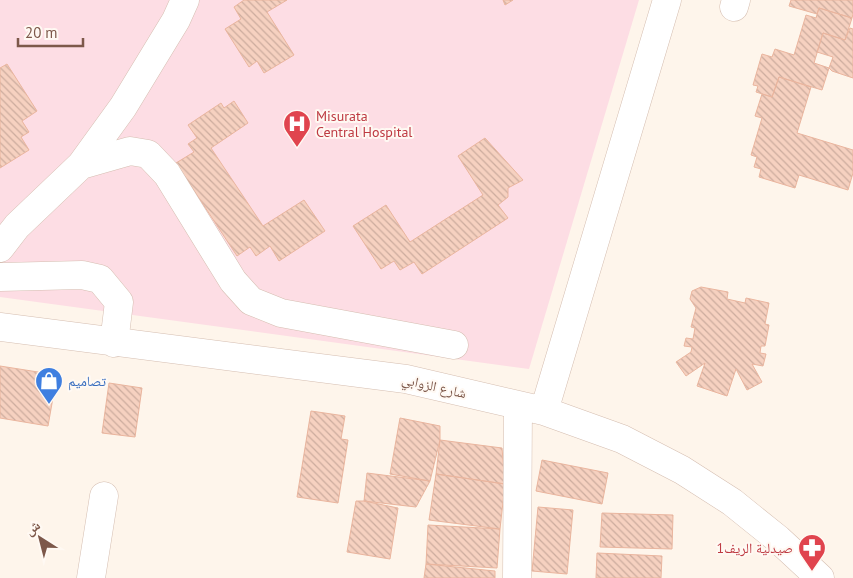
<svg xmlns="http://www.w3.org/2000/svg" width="853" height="578" viewBox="0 0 853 578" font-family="'PT Sans','Noto Naskh Arabic',sans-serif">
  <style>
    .medical { fill: #fddde4 }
    .building { fill: url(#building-back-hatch); stroke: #eab59e }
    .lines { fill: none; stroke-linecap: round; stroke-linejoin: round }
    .minor-casing { stroke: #d5beb1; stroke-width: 29 }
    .minor { stroke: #fff; stroke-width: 28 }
    .labels { text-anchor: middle; stroke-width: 4; stroke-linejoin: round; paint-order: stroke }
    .health-label { font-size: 14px; fill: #be3a42; stroke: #fff9f3; text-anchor: start }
    .shop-label { font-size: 14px; fill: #366cbe; stroke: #fff9f3; text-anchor: start }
    .street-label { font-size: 14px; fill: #7d584a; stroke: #fff9f3 }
  </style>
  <defs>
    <pattern id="building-back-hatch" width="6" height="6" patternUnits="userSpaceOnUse" patternTransform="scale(1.25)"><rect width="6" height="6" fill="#f6d1c0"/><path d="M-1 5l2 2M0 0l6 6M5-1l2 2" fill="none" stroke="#ccac9e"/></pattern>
  </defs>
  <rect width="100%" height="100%" fill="#fef5eb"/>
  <!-- medical -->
  <path class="medical" d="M0,0H639L529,369L0,297Z"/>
  <!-- building -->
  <path class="building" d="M244,0H287L267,12L294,55L264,73L257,61L249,67L225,29L241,19L234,7Z
    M503,0H513L505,5Z
    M791,0H853V14L852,18L819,8L817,14L789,6Z
    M819,8L852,18L845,40L823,33L814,63L829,68L822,90L779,77L772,97L756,92L758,86L753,85L762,54L772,57L775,49L794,55L806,15L816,18Z
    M850,28L853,29V78L832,71L829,68L833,57L817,52L823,33L845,40Z
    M7,64L37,111L22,121L29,132L21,137L29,150L0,168V68Z
    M779,77L811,87L797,133L853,150V173L848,190L799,175L795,188L759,177L761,169L754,167L757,157L751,155L762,118L755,116L762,94L772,97Z
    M234,101L248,123L211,148L263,226L304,200L325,231L279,261L270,246L256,256L250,247L237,256L176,163L194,152L188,144L197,138L188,125L221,103L224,108Z
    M485,138L523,180L508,188V197L498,205L508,218L422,274L414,262L400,270L394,261L381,269L353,226L386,205L410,242L483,195L458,156Z
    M701,287L728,292L727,299L745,303L746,298L769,303L765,324L769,325L765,346H761L760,353L766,354L763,366L752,364L762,382L747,390L736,369L727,396L697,386L705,363L686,376L676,362L691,352L692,347L684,346L686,338L693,339L695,328L691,327L696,308L690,299L692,291Z
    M0,366L57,375L48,426L0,418Z
    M109,383L142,388L135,437L102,433Z
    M311,411L345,416L341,439L348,440L338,503L297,497Z
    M400,418L440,426V440L430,481L390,474Z
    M440,440L502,448L505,484L436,474Z
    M542,460L608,473L602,504L536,491Z
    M367,473L430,481L416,507L364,501Z
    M436,474L505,484L500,529L429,520Z
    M356,501H364L398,508L390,559L347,552Z
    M538,507L573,510L567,574L532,571Z
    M602,513L673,515L672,549L600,547Z
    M428,525L500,529L497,568L426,564Z
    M597,553L662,556L661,578H596Z
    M426,564L495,571V578H424Z"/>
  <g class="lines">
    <defs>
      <path id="minor" d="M734,7L736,0
        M81,165L130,151L148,154L167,174L233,281L251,301L281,313L454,345
        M0,248L17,226L81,165L123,107L176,20L185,0
        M0,277L82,275L100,279L119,302L114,343
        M0,327L406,379L544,411L622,439L682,470L732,502L778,539L820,578
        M544,411L667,0
        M91,578L104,496
        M517,578L518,406"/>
    </defs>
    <!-- minor casing -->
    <use href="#minor" class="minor-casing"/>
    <!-- minor -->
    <use href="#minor" class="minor"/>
  </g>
  <!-- icons -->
  <defs>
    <symbol id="hospital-pin" viewBox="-11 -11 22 30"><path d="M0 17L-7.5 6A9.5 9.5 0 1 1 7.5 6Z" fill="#e0444e" stroke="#fff9f3"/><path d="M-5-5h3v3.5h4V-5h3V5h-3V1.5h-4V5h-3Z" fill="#fff"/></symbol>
    <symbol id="shop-pin" viewBox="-11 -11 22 30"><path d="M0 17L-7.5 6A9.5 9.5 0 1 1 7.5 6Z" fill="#3f7fe0" stroke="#fff9f3"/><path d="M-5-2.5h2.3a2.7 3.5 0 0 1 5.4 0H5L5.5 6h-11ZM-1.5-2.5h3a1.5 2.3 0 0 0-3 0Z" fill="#fff"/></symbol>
    <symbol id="pharmacy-pin" viewBox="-11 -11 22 30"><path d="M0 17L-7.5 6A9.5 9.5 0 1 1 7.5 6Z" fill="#e0444e" stroke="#fff9f3"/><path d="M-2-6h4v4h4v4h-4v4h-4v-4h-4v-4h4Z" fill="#fff"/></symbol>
  </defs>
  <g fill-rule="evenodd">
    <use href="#hospital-pin" x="281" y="108" width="32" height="43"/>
    <use href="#shop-pin" x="33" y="365" width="32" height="43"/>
    <use href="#pharmacy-pin" x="796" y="532" width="32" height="43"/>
  </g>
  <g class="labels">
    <!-- health labels -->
    <g class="health-label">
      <text x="316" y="121">Misurata<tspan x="316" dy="16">Central Hospital</tspan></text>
      <text x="793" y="553" text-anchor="end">صيدلية الريف1</text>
    </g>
    <!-- shop labels -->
    <g class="shop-label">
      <text x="68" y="386">تصاميم</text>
    </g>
    <!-- street labels -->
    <g class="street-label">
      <text transform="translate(434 386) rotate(13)" y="5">شارع الزوابي</text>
    </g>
  </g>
  <!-- north arrow -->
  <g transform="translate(40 538) rotate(324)" stroke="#fff9f3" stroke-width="4" paint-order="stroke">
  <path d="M0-4L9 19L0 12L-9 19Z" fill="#7d584a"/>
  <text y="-8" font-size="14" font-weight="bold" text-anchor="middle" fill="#7d584a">ش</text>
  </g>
  <!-- scale -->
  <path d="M18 38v8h65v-8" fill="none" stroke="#7d584a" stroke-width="2.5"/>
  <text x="25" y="38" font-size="15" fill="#7d584a" stroke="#fff9f3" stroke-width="4" paint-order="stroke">20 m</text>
</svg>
